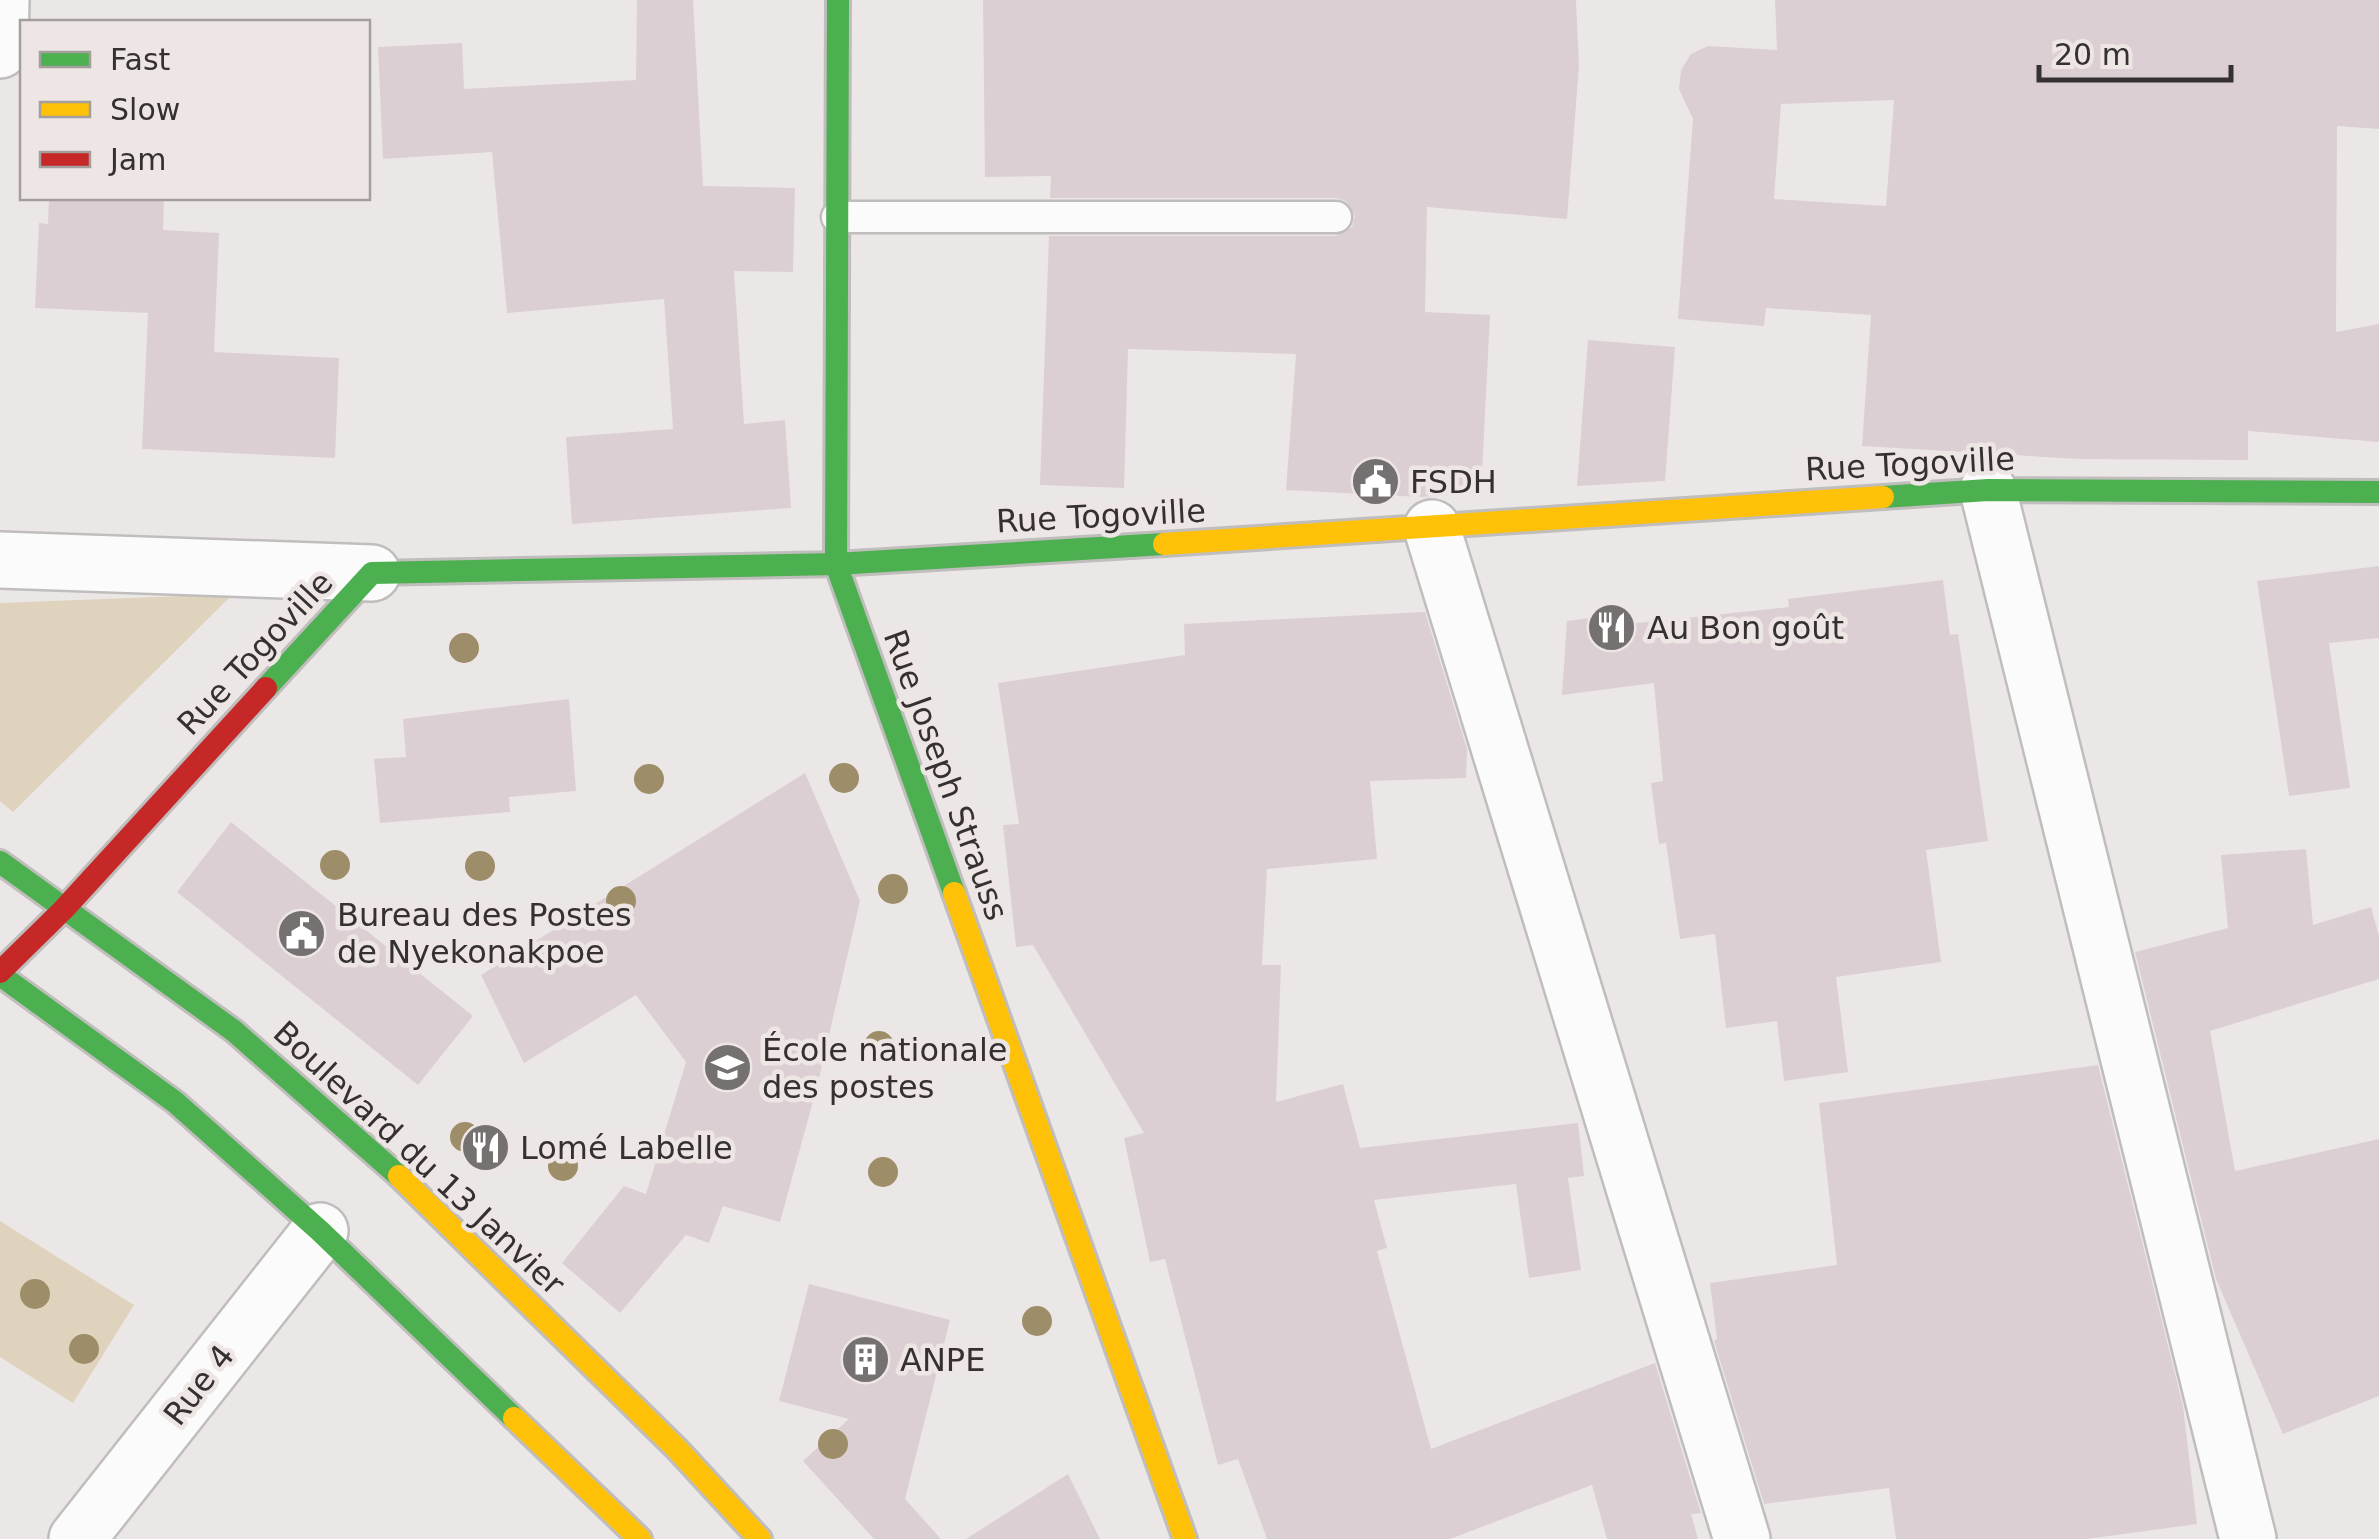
<svg xmlns="http://www.w3.org/2000/svg" width="2379" height="1539" viewBox="0 0 2379 1539" font-family="'DejaVu Sans',sans-serif">
  <style>
    .green { fill: #e0d3bd }
    .building { fill: #dbcfd3; fill-rule: evenodd }
    .lines { fill: none; stroke-linecap: round; stroke-linejoin: round }
    .lane-casing { stroke: #c0bdbd; stroke-width: 35 }
    .street-casing { stroke: #c0bdbd; stroke-width: 60 }
    .fast-casing { stroke: #c0bdbd; stroke-width: 28 }
    .slow-casing { stroke: #c0bdbd; stroke-width: 28 }
    .jam-casing { stroke: #c0bdbd; stroke-width: 28 }
    .lane { stroke: #fcfbfb; stroke-width: 30 }
    .street { stroke: #fcfbfb; stroke-width: 55 }
    .fast { stroke: #4caf50; stroke-width: 22 }
    .slow { stroke: #ffc107; stroke-width: 22 }
    .jam { stroke: #c62828; stroke-width: 22 }
    .tree { fill: #9d8d68 }
    .labels { text-anchor: middle; stroke-width: 9; stroke-linejoin: round; paint-order: stroke }
    .street-label { font-size: 32px; fill: #343130; stroke: #eee6e5 }
    .poi-label { font-size: 32px; fill: #343130; stroke: #eee6e5; text-anchor: start }
  </style>
  <rect width="100%" height="100%" fill="#ece7e7"/>
  <!-- green -->
  <path class="green" d="M233,594L13,812L0,801V603Z
    M0,1221L134,1305L73,1403L0,1357Z"/>
  <!-- building -->
  <path class="building" d="M637,0H693L703,186L795,188L793,272L734,271L744,424L785,420L791,508L572,524L566,437L673,429L664,299L507,313L492,152L383,159L378,47L462,43L464,89L636,80Z
    M983,0H1576L1579,66L1567,219L1427,207L1425,312L1490,315L1481,493L1420,497L1286,490L1296,354L1128,349L1124,488L1040,485L1049,236H1336L1352,227L1355,216L1346,201L1336,198H1050L1051,176L985,177Z
    M1775,0H2379V129L2337,126L2336,332L2379,324V442L2248,431V460L2080,459L1862,446L1871,315L1766,308L1764,326L1678,319L1693,119L1679,89L1681,70L1691,54L1708,46L1777,50ZM1894,100L1886,206L1774,199L1781,104Z
    M49,198H164L163,230L219,233L214,352L339,358L335,458L142,449L148,313L35,308L39,223L48,224Z
    M1588,340L1675,347L1665,481L1577,486Z
    M2379,566V638L2329,643L2350,788L2289,796L2257,581Z
    M1943,580L1950,635L1958,634L1988,841L1926,850L1941,962L1836,977L1848,1072L1784,1081L1777,1021L1726,1028L1715,934L1680,939L1666,843L1659,844L1651,783L1663,781L1654,683L1562,695L1567,621L1627,613L1628,624L1789,607L1788,599Z
    M1425,612L1467,749L1466,778L1370,781L1377,859L1267,869L1262,965H1281L1276,1102L1343,1084L1360,1148L1578,1123L1584,1176L1568,1178L1581,1270L1529,1278L1516,1184L1374,1200L1387,1248L1377,1251L1431,1449L1655,1363L1701,1513L1691,1514L1698,1539H1607L1592,1485L1450,1539H1267L1238,1459L1218,1465L1165,1259L1150,1262L1124,1138L1144,1133L1033,945L1016,947L1003,825L1019,824L998,683L1185,655L1184,624Z
    M569,699L576,791L509,797L510,812L380,823L374,759L406,757L403,719Z
    M805,773L860,901L818,1083L780,1222L723,1206L709,1243L686,1235L620,1313L562,1263L624,1186L646,1194L686,1062L636,995L524,1063L481,975Z
    M231,822L473,1016L418,1085L177,892Z
    M2306,849L2313,925L2371,907L2379,936V979L2210,1031L2235,1171L2379,1139V1396L2283,1434L2216,1279L2135,952L2228,928L2221,855Z
    M2098,1065L2183,1406L2197,1524L2087,1539H1896L1889,1488L1764,1504L1714,1341L1717,1339L1710,1283L1837,1265L1819,1103Z
    M809,1284L950,1320L905,1499L941,1539H874L803,1461L849,1419L779,1401Z
    M1068,1474L1100,1539H966Z"/>
  <g class="lines">
    <defs>
      <path id="lane" d="M837,217H1336"/>
      <path id="street" d="M0,50L1,0
        M1988,490L2248,1539
        M1432,528L1742,1539
        M0,560L372,573
        M77,1539L320,1231"/>
      <path id="fast" d="M838,0L836,564L954,893
        M1883,497L1988,490L2379,492
        M266,688L372,573L836,564L1164,544
        M0,862L234,1031L399,1176
        M0,975L175,1102L320,1231L514,1418"/>
      <path id="slow" d="M1164,544L1883,497
        M954,893L1185,1539
        M399,1176L677,1449L760,1539
        M514,1418L640,1539"/>
      <path id="jam" d="M0,972L64,909L266,688"/>
    </defs>
    <!-- lane casing -->
    <use href="#lane" class="lane-casing"/>
    <!-- street casing -->
    <use href="#street" class="street-casing"/>
    <!-- fast casing -->
    <use href="#fast" class="fast-casing"/>
    <!-- slow casing -->
    <use href="#slow" class="slow-casing"/>
    <!-- jam casing -->
    <use href="#jam" class="jam-casing"/>
    <!-- lane -->
    <use href="#lane" class="lane"/>
    <!-- street -->
    <use href="#street" class="street"/>
    <!-- fast -->
    <use href="#fast" class="fast"/>
    <!-- slow -->
    <use href="#slow" class="slow"/>
    <!-- jam -->
    <use href="#jam" class="jam"/>
  </g>
  <!-- trees -->
  <g class="tree">
    <circle cx="464" cy="648" r="15"/>
    <circle cx="844" cy="778" r="15"/>
    <circle cx="649" cy="779" r="15"/>
    <circle cx="335" cy="865" r="15"/>
    <circle cx="480" cy="866" r="15"/>
    <circle cx="893" cy="889" r="15"/>
    <circle cx="621" cy="901" r="15"/>
    <circle cx="879" cy="1046" r="15"/>
    <circle cx="465" cy="1137" r="15"/>
    <circle cx="563" cy="1166" r="15"/>
    <circle cx="883" cy="1172" r="15"/>
    <circle cx="35" cy="1294" r="15"/>
    <circle cx="1037" cy="1321" r="15"/>
    <circle cx="84" cy="1349" r="15"/>
    <circle cx="833" cy="1444" r="15"/>
  </g>
  <!-- icons -->
  <defs>
    <symbol id="civic-disc" viewBox="-11 -11 22 22"><circle r="9.5" fill="#747170" stroke="#eee6e5"/><path d="M-.6-6.5H3V-4.5H.6V-3L4-1V1h2V6H-6V1h2V-1L-.6-3ZM-1.2 2.5V6h2.4V2.5Z" fill="#fff"/></symbol>
    <symbol id="restaurant-disc" viewBox="-11 -11 22 22"><circle r="9.5" fill="#747170" stroke="#eee6e5"/><path d="M-5-6h1v4h1v-4h1v4h1v-4h1v5L-1.5 .5V6h-2V.5L-5-1ZM5-6V6H3V1.5H1.5Q1.5-4 5-6Z" fill="#fff"/></symbol>
    <symbol id="school-disc" viewBox="-11 -11 22 22"><circle r="9.5" fill="#747170" stroke="#eee6e5"/><path d="M0-5L7-2L0 1L-7-2ZM-4 1L0 2.5L4 1V4Q0 6-4 4Z" fill="#fff"/></symbol>
    <symbol id="building-disc" viewBox="-11 -11 22 22"><circle r="9.5" fill="#747170" stroke="#eee6e5"/><path d="M-4-6H4V6H1V3H-1V6H-4ZM-2.5-4.3h1.7v1.8h-1.7ZM.8-4.3h1.7v1.8H.8ZM-2.5-1h1.7V.8h-1.7ZM.8-1h1.7V.8H.8Z" fill="#fff"/></symbol>
  </defs>
  <g fill-rule="evenodd">
    <use href="#civic-disc" x="1348" y="454" width="55" height="55"/>
    <use href="#restaurant-disc" x="1584" y="600" width="55" height="55"/>
    <use href="#civic-disc" x="274" y="906" width="55" height="55"/>
    <use href="#school-disc" x="700" y="1040" width="55" height="55"/>
    <use href="#restaurant-disc" x="458" y="1120" width="55" height="55"/>
    <use href="#building-disc" x="838" y="1332" width="55" height="55"/>
  </g>
  <g class="labels">
    <!-- street labels -->
    <g class="street-label">
      <text transform="translate(1910 464) rotate(-3)" y="11">Rue Togoville</text>
      <text transform="translate(1101 516) rotate(-3)" y="11">Rue Togoville</text>
      <text transform="translate(255 653) rotate(-47)" y="11">Rue Togoville</text>
      <text transform="translate(946 775) rotate(70)" y="11">Rue Joseph Strauss</text>
      <text transform="translate(419 1158) rotate(43)" y="11">Boulevard du 13 Janvier</text>
      <text transform="translate(199 1385) rotate(-52)" y="11">Rue 4</text>
    </g>
    <!-- poi labels -->
    <g class="poi-label">
      <text x="1410" y="493">FSDH</text>
      <text x="1647" y="639">Au Bon goût</text>
      <text x="337" y="926">Bureau des Postes<tspan x="337" dy="37">de Nyekonakpoe</tspan></text>
      <text x="762" y="1061">École nationale<tspan x="762" dy="37">des postes</tspan></text>
      <text x="520" y="1159">Lomé Labelle</text>
      <text x="900" y="1371">ANPE</text>
    </g>
  </g>
  <!-- legend -->
  <rect x="20" y="20" width="350" height="180" fill="#eee6e5" stroke="#a49e9d" stroke-width="2.5"/>
  <rect x="40" y="52" width="50" height="15" fill="#4caf50" stroke="#a49e9d" stroke-width="2.5"/>
  <text x="110" y="70" font-size="30" fill="#343130">Fast</text>
  <rect x="40" y="102" width="50" height="15" fill="#ffc107" stroke="#a49e9d" stroke-width="2.5"/>
  <text x="110" y="120" font-size="30" fill="#343130">Slow</text>
  <rect x="40" y="152" width="50" height="15" fill="#c62828" stroke="#a49e9d" stroke-width="2.5"/>
  <text x="110" y="170" font-size="30" fill="#343130">Jam</text>
  <!-- scale -->
  <path d="M2039 65v15h192v-15" fill="none" stroke="#343130" stroke-width="5"/>
  <text x="2054" y="65" font-size="30" fill="#343130" stroke="#eee6e5" stroke-width="8" paint-order="stroke">20 m</text>
</svg>
